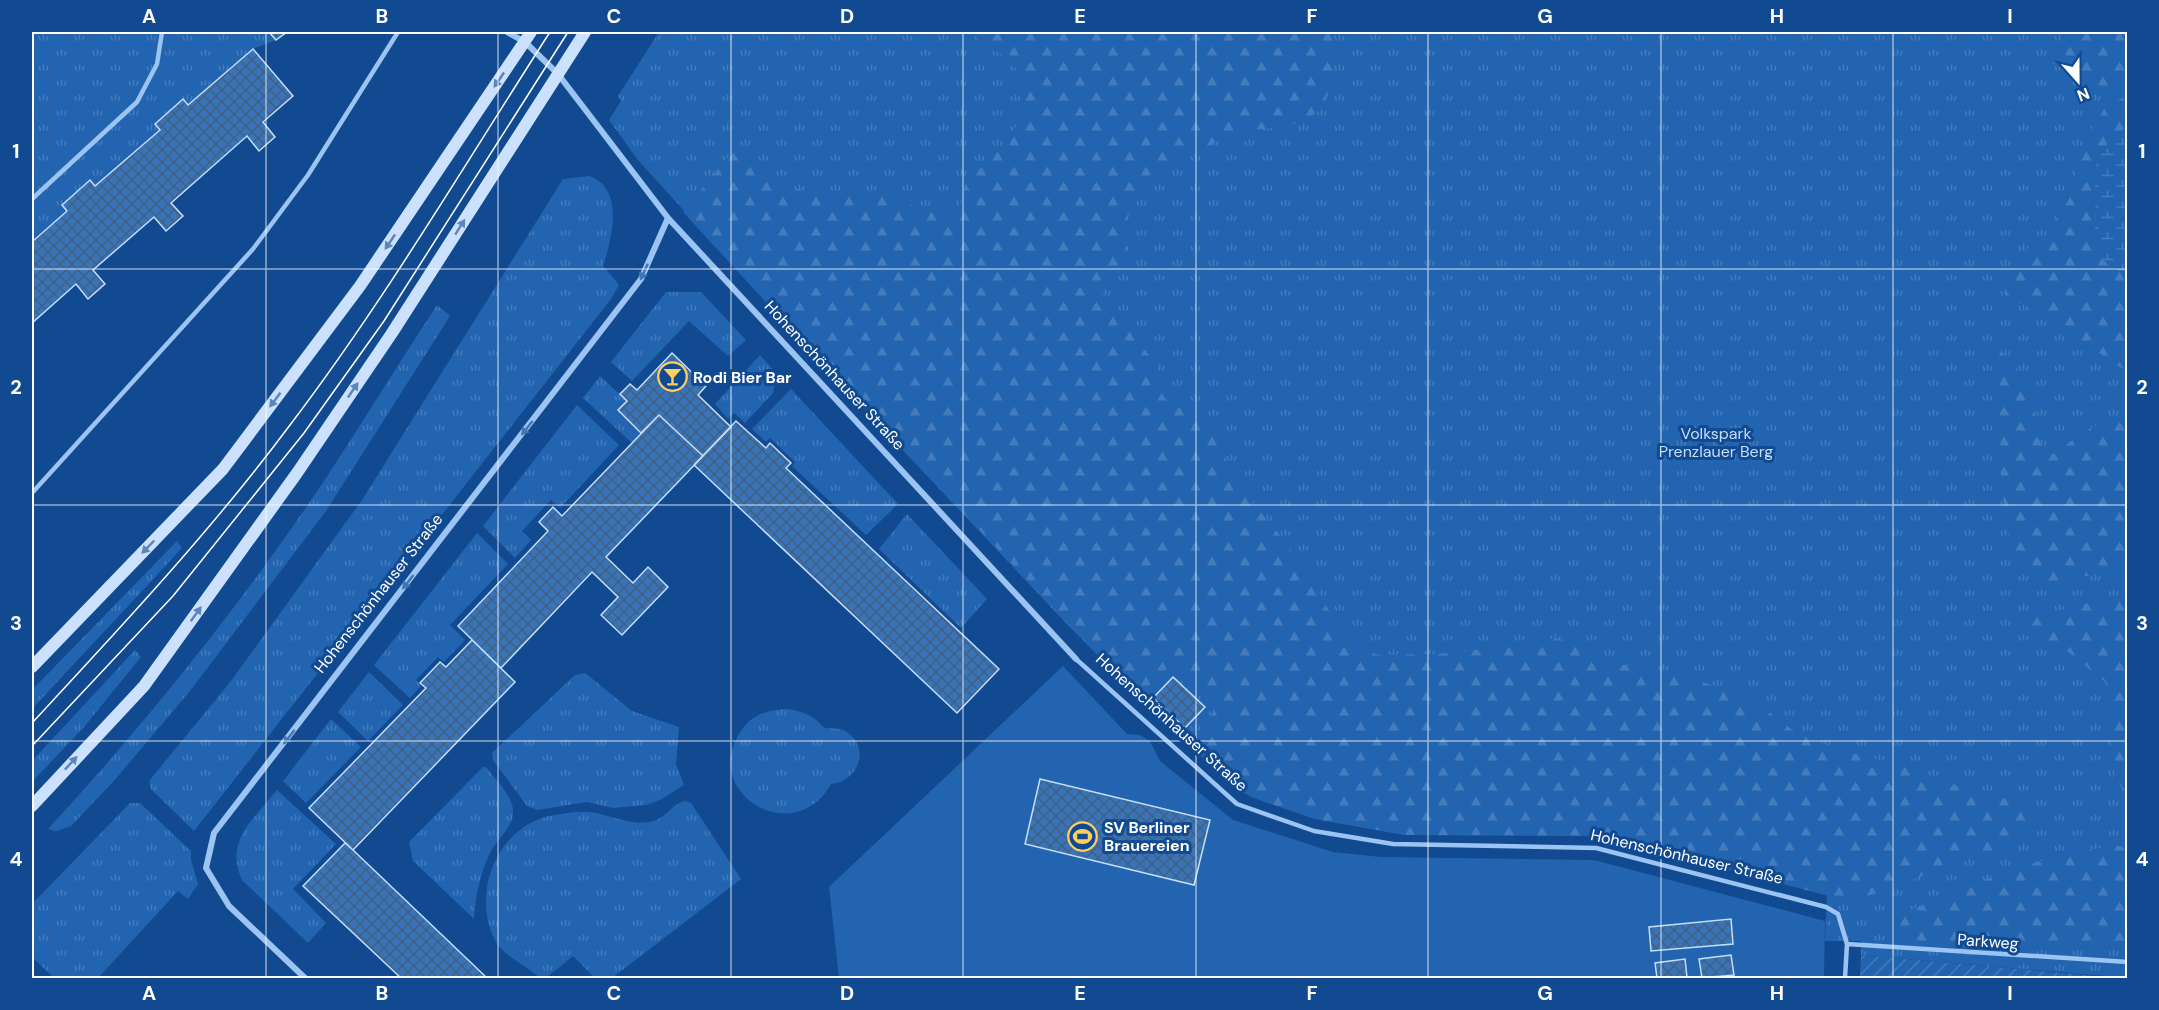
<svg xmlns="http://www.w3.org/2000/svg" width="2159" height="1010" viewBox="0 0 2159 1010" font-family="'DM Sans',sans-serif">
  <style>
    .grass { fill: url(#grass-tufts) }
    .forest { fill: url(#forest-firs) }
    .wetland { fill: url(#wetland-marsh) }
    .garden { fill: url(#garden-furrows) }
    .pitch { fill: #2264b0 }
    .building { fill: url(#building-cross-hatch); stroke: #c3defd; stroke-width: 1.5 }
    .lines { fill: none; stroke-linecap: round; stroke-linejoin: round }
    .lane { stroke: #9cc4f3; stroke-width: 4.5 }
    .street { stroke: #9cc4f3; stroke-width: 6 }
    .secondary { stroke: #cbe1fd; stroke-width: 12 }
    .tram { stroke: #fff; stroke-width: 1.5 }
    .oneway { fill: #5b86bc }
    .oneway2 { fill: #4275b3 }
    .grid { fill: none; stroke: #fff; stroke-width: 1.5; stroke-opacity: 0.55 }
    .labels { text-anchor: middle; stroke-width: 6; stroke-linejoin: round; paint-order: stroke }
    .street-label { font-size: 16px; fill: #fff; stroke: #114a91 }
    .poi-label { font-size: 16px; font-weight: bold; fill: #fff; stroke: #114a91; text-anchor: start }
    .park-label { font-size: 16px; fill: #c3defd; stroke: #114a91 }
    .neatline { fill: none; stroke: #fff; stroke-width: 2 }
    .grid-label { font-size: 20px; text-anchor: middle; font-weight: bold; fill: #fff }
  </style>
  <defs>
    <pattern id="grass-tufts" width="24" height="20" patternUnits="userSpaceOnUse" patternTransform="scale(1.5)"><rect width="24" height="20" fill="#2264b0"/><path d="M3 7l-1-3M5 7V3M7 7l1-3M15 17l-1-3M17 17v-4M19 17l1-3" fill="none" stroke="#437bbc"/></pattern>
    <pattern id="forest-firs" width="22" height="20" patternUnits="userSpaceOnUse" patternTransform="scale(1.5)"><rect width="22" height="20" fill="#2264b0"/><path d="M5 1l3.5 6h-7zM16 11l3.5 6h-7z" fill="#437bbc"/></pattern>
    <pattern id="wetland-marsh" width="20" height="14" patternUnits="userSpaceOnUse" patternTransform="scale(1.5)"><rect width="20" height="14" fill="#2264b0"/><path d="M1 5h8M5 5V1M11 12h8M15 12V8" fill="none" stroke="#437bbc"/></pattern>
    <pattern id="garden-furrows" width="10" height="10" patternUnits="userSpaceOnUse" patternTransform="scale(1.5)"><rect width="10" height="10" fill="#2264b0"/><path d="M-1 1l2-2M0 10L10 0M9 11l2-2" fill="none" stroke="#437bbc"/></pattern>
    <pattern id="building-cross-hatch" width="8" height="8" patternUnits="userSpaceOnUse" patternTransform="scale(1.5)"><rect width="8" height="8" fill="#3974b9"/><path d="M0 0l8 8M0 8l8-8" fill="none" stroke="#426082"/></pattern>
  </defs>
  <rect width="100%" height="100%" fill="#114a91"/>
  <!-- grass -->
  <path class="grass" d="M32,32H269L276,40L253,49L188,105L183,99L155,124L160,130L95,186L90,181L62,205L67,211L32,242Z
    M659,32H2127V978L1861,955V941H1825L1827,895L1599,836L1405,835L1315,819L1254,798L1236,789L1149,708L1063,620L865,410L638,160L609,120L621,101L618,96Z
    M589,176C625,188 612,239 603,266L619,285L611,299L194,831L151,789L149,781L231,681L362,500L563,179Z
    M666,292H701L746,340L728,356L689,321L632,381L611,362Z
    M437,305L450,316L326,511L190,691L113,782L71,826L56,831L48,829C148,721 242,603 324,481C362,423 399,363 437,305Z
    M760,355L777,374L773,393L745,423L734,413L728,419L715,404Z
    M600,376L627,401L618,410L641,433L632,443L583,398Z
    M791,389L898,504L866,535L792,466L795,462L770,438L766,442L752,429Z
    M577,405L619,445L560,508L551,500L522,531L531,540L515,558L483,526Z
    M907,514L987,599L961,628L879,549Z
    M477,533L508,564L450,625L465,640L444,662L438,657L416,680L421,686L410,698L374,665Z
    M177,541L182,548L32,709V690Z
    M135,650L141,657L84,727L32,782V761Z
    M369,672L403,705L368,741L338,712Z
    M585,673L632,711L679,727L676,764L684,785L660,800L646,805L613,808L587,802L537,810L527,806L493,760L492,753L575,675Z
    M789,709C798,711 807,713 815,719C819,722 822,727 826,728C834,729 841,727 848,733C871,750 857,782 831,784C793,851 699,791 741,731C752,714 770,709 789,709Z
    M331,719L361,747L306,803L283,781Z
    M483,767H486C494,778 513,796 513,811C514,827 495,841 489,855C480,875 475,897 474,919L413,861L409,842Z
    M277,790L336,844L293,889L326,923L308,943L242,880C224,840 254,819 277,790Z
    M685,801L691,803L741,879L612,978H595L573,956L546,978H540C527,966 503,956 495,940C470,891 499,823 555,815C568,813 584,810 596,813C614,817 631,825 650,822C666,819 670,805 685,801Z
    M130,803H140L191,851V860L198,884L188,899L178,891L98,978H54L32,957V904Z"/>
  <!-- forest -->
  <path class="forest" d="M972,32H1334C1334,69 1338,114 1291,125C1273,129 1252,129 1233,134C1220,138 1210,148 1197,152C1177,158 1158,161 1147,180C1139,191 1128,212 1126,225C1123,253 1143,270 1103,275L1099,284L1104,300L1157,365L1160,388L1164,398L1204,423L1222,439L1227,465L1235,481L1288,545L1342,631L1363,650L1379,655L1439,654L1507,646L1541,638L1569,640L1619,664L1681,675L1718,687L1760,705L1791,729L1833,748L1913,769L1982,795L2030,802L2036,819L2029,836L1852,902L1599,836L1405,835L1315,819L1254,798L1236,789L1188,744L1216,709L1173,663L1138,696L865,410L683,212L732,152L744,165L765,169L793,188L819,194L860,196L891,193L922,211L948,216L961,203L965,185L1008,139L1016,126L1019,115L1021,77L1018,71L1008,58L979,41Z
    M2063,32H2127V80C2097,105 2080,78 2053,63Z
    M2127,95V126L2096,155L2095,240L2103,260L2127,277V370L2117,366L2055,320L2006,296L2008,269L2013,257L2046,237L2078,184L2074,158L2104,109Z
    M1999,350C2009,359 2022,372 2026,385C2030,401 2031,411 2043,423L2040,440L2046,452L2055,454C2082,433 2091,421 2127,422V566L2070,580L2046,582L2021,571L2011,557L2001,481Z
    M2127,593H2128L2127,821L2125,797L2109,756L2112,735L2108,719L2110,697L2105,682L2070,653L2041,638L2028,624L2038,616Z
    M2117,846L2127,847V949L2048,945L1900,943C1892,938 1886,930 1887,920C1956,890 2042,853 2117,846Z"/>
  <!-- wetland -->
  <path class="wetland" d="M2127,126V277L2103,260L2095,240L2096,155Z"/>
  <!-- garden -->
  <path class="garden" d="M1861,955L2120,978H1860Z"/>
  <!-- pitch -->
  <path class="pitch" d="M1063,666L1127,734L1140,735L1150,741L1160,761L1233,820L1333,852L1381,857L1594,860L1825,921L1824,978H839L829,887Z"/>
  <!-- building -->
  <path class="building" d="M269,32H287L276,40Z
    M253,49L293,96L263,122L275,137L259,151L247,136L171,203L183,216L166,231L154,217L93,270L105,284L88,299L76,284L32,323V242L67,211L62,205L90,180L95,186L160,130L155,124L183,99L188,105Z
    M672,353L706,386L698,395L731,427L703,456L659,415L641,433L618,410L627,401L620,394L630,384L637,390Z
    M659,415L703,456L606,557L633,583L648,567L668,587L622,635L601,615L618,597L592,572L501,668L458,626L548,531L539,522L553,507L562,516Z
    M736,421L766,448L770,443L791,463L786,468L999,669L957,713L694,465Z
    M472,640L515,682L353,850L309,808L426,688L420,683L440,662L446,667Z
    M1173,677L1205,707L1185,728L1153,698Z
    M1040,779L1210,820L1194,885L1025,844Z
    M345,843L353,850L487,978H401L303,886Z
    M1731,919L1733,944L1651,951L1649,927Z
    M1731,955L1734,975L1702,978L1699,959Z
    M1685,959L1687,977L1657,978L1655,963Z"/>
  <g class="lines">
    <!-- lane -->
    <path class="lane" d="M32,199L137,102L157,64L162,32
      M32,493L253,249L308,175L398,32
      M1076,659L1237,804L1314,831L1393,844L1596,848L1826,907L1838,914L1847,944L1845,978
      M1847,944L2128,962"/>
    <!-- street -->
    <path class="street" d="M507,32L525,42L558,74L668,218L1076,659
      M305,978L229,906L206,868L214,833L641,279L668,218"/>
    <!-- secondary -->
    <path class="secondary" d="M32,667L223,469L360,286L531,32
      M32,806L144,686L297,473L392,333L585,32"/>
    <!-- tram -->
    <path class="tram" d="M32,723C121,627 211,531 290,425C385,300 465,164 550,32
      M32,746L173,596L304,433L384,321L568,32"/>
  </g>
  <!-- one-way arrows -->
  <defs><path id="oneway-solid" d="M-6-.8H1V-3.2L6.5 0L1 3.2V.8H-6Z" transform="scale(1.5)"/></defs>
  <g class="oneway">
    <use href="#oneway-solid" transform="translate(499 80) rotate(124)"/>
    <use href="#oneway-solid" transform="translate(460 227) rotate(-58)"/>
    <use href="#oneway-solid" transform="translate(390 242) rotate(124)"/>
    <use href="#oneway-solid" transform="translate(353 390) rotate(-56)"/>
    <use href="#oneway-solid" transform="translate(275 400) rotate(127)"/>
    <use href="#oneway-solid" transform="translate(148 547) rotate(134)"/>
    <use href="#oneway-solid" transform="translate(196 614) rotate(-54)"/>
    <use href="#oneway-solid" transform="translate(71 763) rotate(-47)"/>
  </g>
  <g class="oneway2">
    <use href="#oneway-solid" transform="translate(644 272) rotate(115)"/>
    <use href="#oneway-solid" transform="translate(527 428) rotate(128)"/>
    <use href="#oneway-solid" transform="translate(408 582) rotate(128)"/>
    <use href="#oneway-solid" transform="translate(289 737) rotate(128)"/>
  </g>
  <!-- grid -->
  <path class="grid" d="M266,32V978M498,32V978M731,32V978M963,32V978M1196,32V978M1428,32V978M1661,32V978M1893,32V978M32,269H2128M32,505H2128M32,741H2128"/>
  <!-- icons -->
  <defs>
    <symbol id="bar-ring" viewBox="-11 -11 22 22"><circle r="9.5" fill="#114a91" stroke="#ffce5d" stroke-width="1.5"/><path d="M-6-5H6L.8 .8V4.5H3.5V6h-7V4.5H-.8V.8Z" fill="#ffce5d"/></symbol>
    <symbol id="stadium-ring" viewBox="-11 -11 22 22"><circle r="9.5" fill="#114a91" stroke="#ffce5d" stroke-width="1.5"/><path d="M0-5a6.5 5 0 1 0 0 10a6.5 5 0 1 0 0-10ZM-3.5-1.8h7v3.6h-7Z" fill="#ffce5d"/></symbol>
  </defs>
  <g fill-rule="evenodd">
    <use href="#bar-ring" x="656" y="360" width="33" height="33"/>
    <use href="#stadium-ring" x="1066" y="820" width="33" height="33"/>
  </g>
  <g class="labels">
    <!-- street labels -->
    <g class="street-label">
      <text transform="translate(835 375) rotate(47)" y="6">Hohenschönhauser Straße</text>
      <text transform="translate(378 593) rotate(-52)" y="6">Hohenschönhauser Straße</text>
      <text transform="translate(1172 722) rotate(42)" y="6">Hohenschönhauser Straße</text>
      <text transform="translate(1687 856) rotate(13)" y="6">Hohenschönhauser Straße</text>
      <text transform="translate(1988 941) rotate(4)" y="6">Parkweg</text>
    </g>
    <!-- poi labels -->
    <g class="poi-label">
      <text x="693" y="383">Rodi Bier Bar</text>
      <text x="1104" y="833">SV Berliner<tspan x="1104" dy="18">Brauereien</tspan></text>
    </g>
    <!-- park labels -->
    <g class="park-label">
      <text x="1716" y="439">Volkspark<tspan x="1716" dy="18">Prenzlauer Berg</tspan></text>
    </g>
  </g>
  <!-- border -->
  <rect width="2159" height="1010" fill="none" stroke="#114a91" stroke-width="66"/>
  <!-- north arrow -->
  <g transform="translate(2078 81) rotate(159)" stroke="#114a91" stroke-width="4.5" paint-order="stroke">
  <path d="M0-4.5L10 22L0 15L-10 22Z" fill="#ffffff"/>
  <text y="-9" font-size="16" font-weight="bold" text-anchor="middle" fill="#ffffff">N</text>
  </g>
  <rect x="33" y="33" width="2093" height="944" class="neatline"/>
  <g class="grid-label">
    <text x="149" y="23">A</text>
    <text x="382" y="23">B</text>
    <text x="614" y="23">C</text>
    <text x="847" y="23">D</text>
    <text x="1080" y="23">E</text>
    <text x="1312" y="23">F</text>
    <text x="1545" y="23">G</text>
    <text x="1777" y="23">H</text>
    <text x="2010" y="23">I</text>
    <text x="16" y="158">1</text>
    <text x="2142" y="158">1</text>
    <text x="16" y="394">2</text>
    <text x="2142" y="394">2</text>
    <text x="16" y="630">3</text>
    <text x="2142" y="630">3</text>
    <text x="16" y="866">4</text>
    <text x="2142" y="866">4</text>
    <text x="149" y="1000">A</text>
    <text x="382" y="1000">B</text>
    <text x="614" y="1000">C</text>
    <text x="847" y="1000">D</text>
    <text x="1080" y="1000">E</text>
    <text x="1312" y="1000">F</text>
    <text x="1545" y="1000">G</text>
    <text x="1777" y="1000">H</text>
    <text x="2010" y="1000">I</text>
  </g>
</svg>
